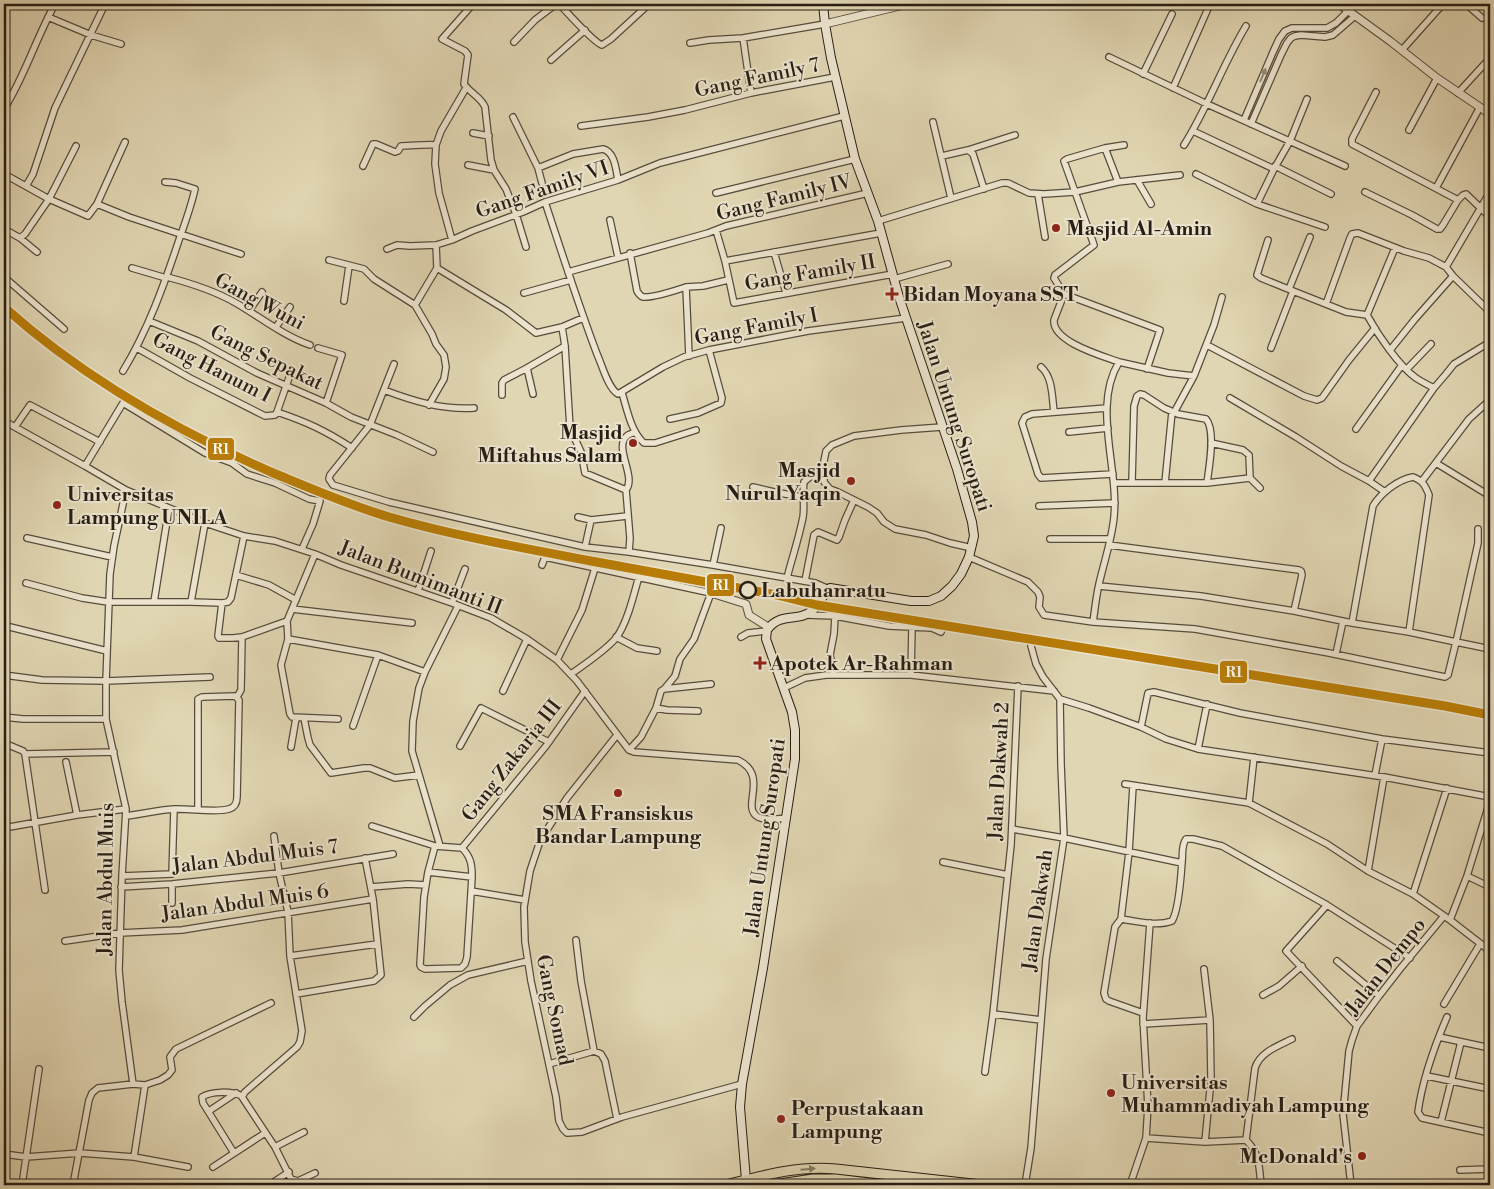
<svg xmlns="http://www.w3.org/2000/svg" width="1494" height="1189" viewBox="0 0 1494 1189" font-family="'Libre Bodoni',serif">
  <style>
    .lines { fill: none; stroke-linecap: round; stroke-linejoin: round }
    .minor-casing { stroke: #564c3c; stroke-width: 8 }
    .tertiary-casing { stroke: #564c3c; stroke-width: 9 }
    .secondary-casing { stroke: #271e15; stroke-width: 10 }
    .trunk-casing { stroke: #271e15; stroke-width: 11 }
    .minor { stroke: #ece4ce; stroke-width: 5.5 }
    .tertiary { stroke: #ece4ce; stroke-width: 7 }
    .secondary { stroke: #ece4ce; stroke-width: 8 }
    .trunk { stroke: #e1d6b3; stroke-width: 9 }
    .rail-1-casing { stroke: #ece4ce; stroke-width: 12 }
    .rail-1 { stroke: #b97d06; stroke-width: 9 }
    .oneway { fill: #938b7b }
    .oneway2 { fill: #847a64 }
    .poi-dot { fill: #8f2418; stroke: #ece4ce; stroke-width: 2 }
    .stop-dot { fill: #ece4ce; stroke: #271e15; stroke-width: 2.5 }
    .labels { text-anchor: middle; stroke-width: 4; stroke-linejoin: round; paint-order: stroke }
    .street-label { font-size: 20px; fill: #271e15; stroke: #ece4ce }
    .poi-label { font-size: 20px; font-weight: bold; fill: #271e15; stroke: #ece4ce; text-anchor: start }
    .stop-label { font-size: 20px; font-weight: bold; fill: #271e15; stroke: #ece4ce; text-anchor: start }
    .line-badge { stroke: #ece4ce; stroke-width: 2 }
    .badge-label { font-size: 14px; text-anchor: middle; font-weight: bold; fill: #fff }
  </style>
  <rect width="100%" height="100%" fill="#e1d6b3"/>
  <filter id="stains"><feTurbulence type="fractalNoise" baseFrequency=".004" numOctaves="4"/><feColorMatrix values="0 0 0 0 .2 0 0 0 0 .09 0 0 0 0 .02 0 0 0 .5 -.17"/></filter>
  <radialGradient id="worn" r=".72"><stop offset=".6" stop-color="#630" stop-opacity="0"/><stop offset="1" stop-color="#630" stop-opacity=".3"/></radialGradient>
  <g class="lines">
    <defs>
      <path id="minor" d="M473,4L442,39L465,51L468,55L464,84C470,93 481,97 485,107L491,160L494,170L506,189L516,214L526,247
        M557,4L560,5C568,13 594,43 602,45L611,39L649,4H663
        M1466,4L1482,18
        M48,17L91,35L121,44
        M514,42L535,20L556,4
        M690,43L709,40L743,38
        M1402,50L1443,4
        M1109,57L1207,104L1345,166
        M551,60L585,30
        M1143,74L1172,14
        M1173,88L1210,4
        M1376,92L1352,139V144L1458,200L1463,195L1466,194L1490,217
        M751,93L743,38L825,24
        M1458,93L1490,58
        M4,109C25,76 36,38 55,4
        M513,117L538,168L542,183
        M1244,120L1273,52L1279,39L1285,31L1292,28H1327L1336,23L1348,11
        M933,122L951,198
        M1251,124L1281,55L1287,43L1291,38L1295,36L1301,35L1325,37L1333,35L1355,16
        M581,126L648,117L685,110L751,93L835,77
        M1409,130L1437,78
        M1193,131L1274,169
        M473,133L489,136
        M1184,145C1208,107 1223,64 1246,26
        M1105,148L1118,182
        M968,150L1015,135
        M942,156L968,150L973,154L984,189
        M468,165L494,170
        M363,166L373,144H376L395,152L398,151L401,146C413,146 424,144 436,145
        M1275,166L1331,194
        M538,168L573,154L603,149C615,152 616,170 618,180
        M4,174L49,199L88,216L97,204L125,142
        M1196,174L1257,204L1325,227
        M1137,180L1151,204
        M26,186L33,174L55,108L105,4
        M1436,188L1480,107
        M1365,192L1412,215L1437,229H1440L1443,225L1458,200
        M716,193L855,159
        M1038,194L1045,237
        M545,202C562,253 578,304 597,354C602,365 608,388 618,394L663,367L684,357L709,350L808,331L906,318
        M97,204L129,217L241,254
        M1257,204L1274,169L1290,141L1307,99
        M610,220L618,257
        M878,221L1002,183H1008L1029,193L1044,194L1075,192L1118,182L1180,175
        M4,229L20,238L25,234L49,199L76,146
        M716,230L725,261L734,303L893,274
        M20,238L37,252
        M452,240L439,193L435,164L436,145L441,131L466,88
        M1268,240L1257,275L1261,278L1293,291
        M387,249L397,245L410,246L436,245
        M774,252L786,293
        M630,253L637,291C639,294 640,296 643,297C652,298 677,290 686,287
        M329,260L364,269L374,279L415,305
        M725,261L881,233
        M1446,267L1490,192
        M132,268L166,278
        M568,272L708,233L726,226L868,193
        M4,277L64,329
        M167,277C190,283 215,291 236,303C260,317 284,336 310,345
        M894,279L948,264
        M1289,289L1310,237
        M524,293L571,280
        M1064,294L1160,330L1147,369
        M344,301L349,266
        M1326,304L1350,238L1352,234L1358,233L1404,251L1429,258L1446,267L1453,276L1490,312
        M249,311L262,292
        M1367,315C1378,335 1398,365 1416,378C1422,382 1428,385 1434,388
        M1367,315L1395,248
        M583,318L562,327L536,333L506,310L437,268L436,245L452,240L472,231L523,212L545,202L618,180L660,163L844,116
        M149,321L198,341L257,373L326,403L351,417L397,435L433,452
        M276,327L290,307
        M562,327L565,346L570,428L581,452L585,473L626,490L630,538L629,552
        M1207,345L1304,396L1317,400L1322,398L1349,360L1375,328
        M137,348L190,378L265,416L275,415L277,412C307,422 326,431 352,448
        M318,348L342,355L326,403
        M1271,348L1293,291L1346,312L1367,315
        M1391,349L1415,319L1453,276
        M689,356L686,287L703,286L728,280
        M1119,362C1103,356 1052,342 1054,320L1064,294L1054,278L1055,275L1094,245L1064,161L1067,159L1105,148L1124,145
        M394,364L370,425L330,475L329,479L333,485L389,502L585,547L629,552L713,565L815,583L829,589
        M1041,367C1053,377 1052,398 1054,412
        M1407,369L1431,344
        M123,371C148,330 164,285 179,240C185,223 191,207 195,189L176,183L165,182
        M384,390C413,401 442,410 474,408
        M622,393C627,409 631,432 644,443H655L696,430
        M533,394L527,368L565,346
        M502,395V383L504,380L527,368
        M1230,398L1296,437L1341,466L1369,481
        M429,405L444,379L446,367L444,355L436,344L432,334L415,305L437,268
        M1107,408L1032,414L1025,417L1022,423L1038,474L1041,478L1113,474
        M1176,409L1194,376
        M277,412L291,372
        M670,419L698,413L721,403L722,398L709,350
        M4,421L85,466L126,490L205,523L244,536L275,541L315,554L341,565L452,603L491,618L527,639L557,660L577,681L629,750L634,752L738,760C770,776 740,807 758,817C766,821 777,819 786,818
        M15,427L30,405L100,442
        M942,427L901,430L854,436L832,445L826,451L824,461V482L830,489L838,492L868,507L877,513L884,522L895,529L926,535L950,543L972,548
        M1356,429L1402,365
        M1069,432L1108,428
        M1211,443L1243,450L1249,455L1250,478
        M1436,463L1490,496
        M85,466L123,403L205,453L232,463L247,474L275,483L309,499L320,501L313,524L302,549
        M1422,481L1469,419L1490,400
        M1132,482L1134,406L1137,396L1140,394L1144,395L1164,408L1178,414L1206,419C1216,430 1209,468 1207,483
        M1115,483H1207L1250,478L1260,488
        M1165,483L1172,412
        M753,487L774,492L802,497
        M126,490L114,546L110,574L106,681V719L126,809L122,876L119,970L122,1002L133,1084
        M626,490C637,476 612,446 628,435C630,434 633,433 635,432
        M1385,492L1369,481L1434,388L1446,374L1454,364L1490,342
        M1039,506L1115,503
        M578,517L591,520L627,516
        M1478,529V543L1456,642L1490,649
        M27,538L112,557
        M1050,539H1110
        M1109,545L1299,570L1301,571L1302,575L1294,611
        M585,547L591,520
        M315,554L287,621L288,639L281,665L290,714L292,717L338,719
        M969,557L1028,582L1038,592L1040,597L1039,607L1044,615L1093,622L1195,629L1329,653L1445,677L1448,675L1456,642L1409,632L1352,623
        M542,565L545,557L711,593L694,639L680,659L675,676L665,688
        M713,565L721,528
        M236,575L269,585L296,600
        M787,578C792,558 799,538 803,517C805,505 802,494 804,482L810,477L823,475
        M805,581L814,535L818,532L837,540L839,537L845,520L854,500
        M26,583L82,598L108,602H191L222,603L228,602L231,598L244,536
        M1099,586L1201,596L1294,611L1352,623L1373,506C1381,493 1397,480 1413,477C1423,481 1425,485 1429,495L1409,632
        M418,591L431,551
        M154,602L169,508
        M191,602L205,523
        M222,603L218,636L219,638H233L242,637L287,621
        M452,603L465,569
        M292,609L412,623
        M806,615L835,616L889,626L932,628L941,632
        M1093,622C1095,609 1096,597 1099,584C1104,562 1112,539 1114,517C1119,468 1092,406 1119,362L1168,373L1194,376L1214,325L1222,297
        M10,627L107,651
        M616,637L637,648L657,651
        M741,637L748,633L766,631
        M288,639L378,655L425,672
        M1336,654L1343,621
        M557,660L582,610L595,568
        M571,674C585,664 605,651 616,638C627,624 634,594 639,576
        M4,675L42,680L106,681L210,677
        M834,675L830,655L834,634L835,616
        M911,675L912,627
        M1018,686L1011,845L993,1014L1041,1020
        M784,688L805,678L826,675H911L1054,691
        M503,691L527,639
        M237,697L241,690L242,637
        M1060,699L1089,708L1141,727L1166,739L1198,749L1384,777L1490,797
        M656,708L661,691L664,689L711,684
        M4,717L23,719H106
        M304,718L308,738L310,745L331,773L364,768H370L395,778L419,775
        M353,726L378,655
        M1141,727L1148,693L1154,692L1240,713L1382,739L1490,753
        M617,735L567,798L540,841L530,871L524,907L525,942L531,981L556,1097L559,1121L563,1129L567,1133L582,1132L622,1117L742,1084
        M4,743L23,751L25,754L45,890
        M460,746L481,708L549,742
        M291,747L296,718
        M1198,749L1207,704
        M629,750L641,737L656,708L667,710L698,711
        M25,754L114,752
        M66,762L77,815
        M1375,775L1382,739
        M1125,784L1249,803L1327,844L1368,871L1413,894L1450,920L1490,951
        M1133,786L1129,852L1121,919L1115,927L1104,993L1106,999L1109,1001L1143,1013
        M1249,803L1254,757
        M126,816C142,814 158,810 174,809C189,808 215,813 229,809C236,807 237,802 237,797L239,700L235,696L202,697L198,699V810
        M372,826L435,846L462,848C471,857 472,865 472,877L467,957L465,964L461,968L425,969L421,967L420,965L424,897L428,872L435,846
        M4,828L77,815L126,809
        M1012,829L1064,838L1182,863
        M274,836L279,873L288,912L290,956L302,1031L300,1042L297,1047L245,1092L242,1097L275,1147L291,1179L298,1181L315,1173
        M440,846L412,751L413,721L419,688L425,672L458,606
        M462,848L546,746L585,691
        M943,862L1008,875
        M1368,871L1384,777
        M428,872L472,877
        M122,876L172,874L174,809
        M1467,876L1490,887
        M121,887L172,884L279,873L393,854
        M371,887L408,884L426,885
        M471,891L525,900
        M1413,894L1447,788
        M172,903V884
        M1327,905L1286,951L1357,1026
        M1121,919C1137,921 1156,927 1172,921C1179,910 1181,876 1182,862C1183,855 1181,846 1186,839H1193L1222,846L1327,905L1410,958
        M1450,920L1467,876L1490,801
        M576,940L581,981L594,1051
        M65,941L120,933L182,930L373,899
        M290,956L377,944
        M1337,961L1379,996
        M1204,969L1210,1020L1211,1079L1205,1142
        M296,994L374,981L381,975L373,899L365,858
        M1263,995L1279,986L1302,966
        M1444,1004L1480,944
        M414,1017L425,1006L450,985L468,975L528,961
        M1447,1017C1435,1045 1422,1082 1418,1112L1422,1118L1490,1133
        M1143,1024L1210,1020
        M1439,1037L1490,1048
        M549,1064L594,1051L601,1054L605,1061L617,1119
        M985,1072L993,1014
        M1427,1076L1490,1089
        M209,1111L236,1093
        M1441,1122L1461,1042
        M1146,1138L1205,1142L1246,1140C1260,1154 1259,1166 1261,1185
        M1246,1140L1255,1068C1260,1052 1278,1046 1292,1039
        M275,1147L304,1132
        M234,1153L203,1103L202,1097C211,1091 232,1091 242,1096
        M4,1154L26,1157L80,1153L134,1157L188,1167
        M134,1157L145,1085
        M213,1167L265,1133
        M1460,1170L1490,1169
        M22,1185L39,1069
        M73,1185L89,1100L92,1093L98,1088L133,1084L145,1085L160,1080L168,1075L172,1070L170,1057L176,1049L271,1003
        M269,1185L289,1172
        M1025,1185L1031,1148L1046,959L1064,838L1061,764L1060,699L1043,677L1036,664L1031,646
        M1130,1185L1146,1138L1148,1106L1143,1018L1150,923
        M1351,1185L1343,1114L1349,1051L1352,1040L1357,1026L1379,996L1400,969L1444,916"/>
      <path id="tertiary" d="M1339,4L1390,41L1437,78L1490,114
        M825,24L908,4
        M711,593L746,604L749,615L768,627"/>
      <path id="secondary" d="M746,1180L740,1107L742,1084L763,968L795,759V730L792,712L766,639L767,630C781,611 798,623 813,610C819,605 823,596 827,590L830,588L911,601H929L941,596L952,586L961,574L969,557L974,536L972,522L957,469L899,297L878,221L855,159L831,58L825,24L823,4"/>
      <path id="trunk" d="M726,1185C761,1176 799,1165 836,1169L982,1185
        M773,1185L813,1179H835L886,1185"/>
    </defs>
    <!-- minor casing -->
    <use href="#minor" class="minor-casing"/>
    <!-- tertiary casing -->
    <use href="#tertiary" class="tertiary-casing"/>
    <!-- secondary casing -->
    <use href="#secondary" class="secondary-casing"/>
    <!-- trunk casing -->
    <use href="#trunk" class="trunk-casing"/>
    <!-- minor -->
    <use href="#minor" class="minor"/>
    <!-- tertiary -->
    <use href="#tertiary" class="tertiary"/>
    <!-- secondary -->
    <use href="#secondary" class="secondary"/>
    <!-- trunk -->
    <use href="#trunk" class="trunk"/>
    <defs>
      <path id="rail-1" d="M4,307C82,377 175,430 271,472C310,488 349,505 389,517C455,536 523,548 591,561C653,572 715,584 777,595L817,605L1445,706L1490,715"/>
    </defs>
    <!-- rail-1 casing -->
    <use href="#rail-1" class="rail-1-casing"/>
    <!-- rail-1 -->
    <use href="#rail-1" class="rail-1"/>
  </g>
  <!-- one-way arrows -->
  <defs><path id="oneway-solid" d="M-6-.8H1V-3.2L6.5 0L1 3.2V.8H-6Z" transform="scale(1.25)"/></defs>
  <use class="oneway" href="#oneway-solid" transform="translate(1263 75) rotate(-67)"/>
  <use class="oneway2" href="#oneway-solid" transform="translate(808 1169) rotate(-5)"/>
  <!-- markers -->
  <g class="poi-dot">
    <circle cx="1056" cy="228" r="5"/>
    <path d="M889.5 286.5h5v5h5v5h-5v5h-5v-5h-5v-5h5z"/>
    <circle cx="633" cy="443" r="5"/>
    <circle cx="851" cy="481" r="5"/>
    <circle cx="57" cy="505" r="5"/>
    <path d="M757.5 655.5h5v5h5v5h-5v5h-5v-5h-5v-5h5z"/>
    <circle cx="618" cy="793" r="5"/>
    <circle cx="1111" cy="1093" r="5"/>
    <circle cx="781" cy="1119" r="5"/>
    <circle cx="1362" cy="1156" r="5"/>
  </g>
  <circle class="stop-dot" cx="748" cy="590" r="8"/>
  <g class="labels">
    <!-- street labels -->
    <g class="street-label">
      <text transform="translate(757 77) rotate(-12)" y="7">Gang Family 7</text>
      <text transform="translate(542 189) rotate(-19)" y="7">Gang Family VI</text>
      <text transform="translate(784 197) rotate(-14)" y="7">Gang Family IV</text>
      <text transform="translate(810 272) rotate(-10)" y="7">Gang Family II</text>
      <text transform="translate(260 301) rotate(28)" y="7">Gang Wuni</text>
      <text transform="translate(756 326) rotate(-11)" y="7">Gang Family I</text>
      <text transform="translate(267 357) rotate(26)" y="7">Gang Sepakat</text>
      <text transform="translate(212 367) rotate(27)" y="7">Gang Hanum I</text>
      <text transform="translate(955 416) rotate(72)" y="7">Jalan Untung Suropati</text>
      <text transform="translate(421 577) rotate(21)" y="7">Jalan Bumimanti II</text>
      <text transform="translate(511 760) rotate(-52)" y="7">Gang Zakaria III</text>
      <text transform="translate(998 771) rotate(-87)" y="7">Jalan Dakwah 2</text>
      <text transform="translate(764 837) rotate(-82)" y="7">Jalan Untung Suropati</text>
      <text transform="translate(255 856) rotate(-7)" y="7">Jalan Abdul Muis 7</text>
      <text transform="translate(105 879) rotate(-89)" y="7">Jalan Abdul Muis</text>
      <text transform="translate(245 902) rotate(-8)" y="7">Jalan Abdul Muis 6</text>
      <text transform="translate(1037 910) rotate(-82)" y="7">Jalan Dakwah</text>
      <text transform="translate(1385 966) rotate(-52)" y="7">Jalan Dempo</text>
      <text transform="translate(555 1010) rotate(78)" y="7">Gang Somad</text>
    </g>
    <!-- poi labels -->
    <g class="poi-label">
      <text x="1066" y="235">Masjid Al-Amin</text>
      <text x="903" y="301">Bidan Moyana SST</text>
      <text x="623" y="439" text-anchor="end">Masjid<tspan x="623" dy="23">Miftahus Salam</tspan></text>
      <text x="841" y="477" text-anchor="end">Masjid<tspan x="841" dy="23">Nurul Yaqin</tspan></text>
      <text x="67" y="501">Universitas<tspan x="67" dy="23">Lampung UNILA</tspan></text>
      <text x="770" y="670">Apotek Ar-Rahman</text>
      <text x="618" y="820" text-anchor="middle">SMA Fransiskus<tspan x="618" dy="23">Bandar Lampung</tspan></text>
      <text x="1121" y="1089">Universitas<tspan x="1121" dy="23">Muhammadiyah Lampung</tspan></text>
      <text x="791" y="1115">Perpustakaan<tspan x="791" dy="23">Lampung</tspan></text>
      <text x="1352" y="1163" text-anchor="end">McDonald's</text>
    </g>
    <!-- stop labels -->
    <g class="stop-label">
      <text x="761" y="597">Labuhanratu</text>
    </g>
  </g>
  <g class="line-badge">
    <rect x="207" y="437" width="28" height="24" rx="5" fill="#b97d06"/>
    <rect x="706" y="573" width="29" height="24" rx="5" fill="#b97d06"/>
    <rect x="1219" y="660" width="29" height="24" rx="5" fill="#b97d06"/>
  </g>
  <g class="badge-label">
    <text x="221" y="454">R1</text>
    <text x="721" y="590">R1</text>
    <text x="1234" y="677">R1</text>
  </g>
  <!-- margin -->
  <rect width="1494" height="1189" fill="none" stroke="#e1d6b3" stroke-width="20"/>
  <rect x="5" y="5" width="1484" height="1179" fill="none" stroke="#271e15" stroke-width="2.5"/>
  <rect x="10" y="10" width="1474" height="1169" fill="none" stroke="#271e15"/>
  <rect width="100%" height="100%" filter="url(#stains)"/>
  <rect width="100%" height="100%" fill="url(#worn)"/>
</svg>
